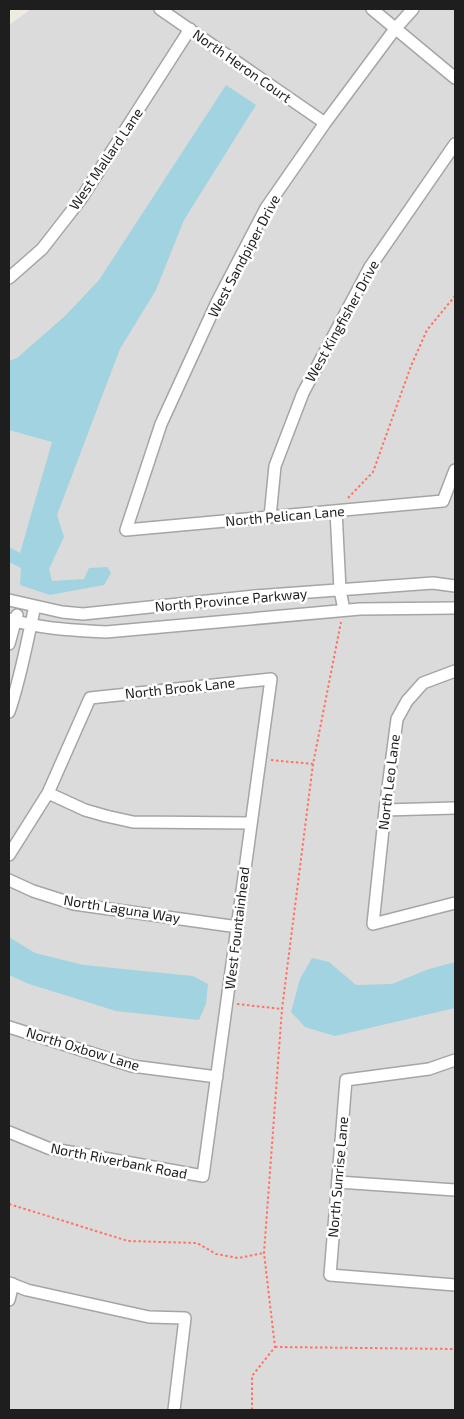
<svg xmlns="http://www.w3.org/2000/svg" width="464" height="1419" viewBox="0 0 464 1419" font-family="'Exo 2',sans-serif">
  <style>
    .residential { fill: #dcdbdb }
    .water { fill: #a1d3e0 }
    .lines { fill: none; stroke-linecap: round; stroke-linejoin: round }
    .minor-casing { stroke: #a5a5a5; stroke-width: 14 }
    .path { stroke: #ff7265; stroke-width: 2; stroke-dasharray: 2.5 2.5; stroke-linecap: butt }
    .minor { stroke: #fff; stroke-width: 11 }
    .labels { text-anchor: middle; stroke-width: 5; stroke-linejoin: round; paint-order: stroke }
    .street-label { font-size: 14px; fill: #1e1e1e; stroke: #fff }
  </style>
  <rect width="100%" height="100%" fill="#efebe3"/>
  <!-- residential -->
  <path class="residential" d="M31,9H455V1410H9V25Z"/>
  <!-- water -->
  <path class="water" d="M226,85L256,105L184,220L156,290L120,349L57,515L64,537L49,569L52,581L84,579L89,568L107,567L111,573L104,585L50,595L20,585L21,568L9,562V547L20,553L52,442L9,430V361L17,358L65,316L99,280Z
    M9,937L35,953L84,965L193,976L208,984L206,1004L199,1020L116,1011L29,984L9,975Z
    M312,958L329,962L356,985L392,984L429,969L455,962V1008L335,1036L305,1027L291,1012L300,979Z"/>
  <g class="lines">
    <defs>
      <path id="minor" d="M160,9L325,123
        M372,9L455,78
        M413,9L395,29L325,123L266,208L217,302L161,424L126,530L443,501L455,470
        M9,278L42,249L81,199L190,29
        M336,511L340,590L344,610
        M270,517L275,466L303,393L370,267L455,144
        M9,600L62,612L83,614L255,596L433,583L455,586
        M9,619C40,629 73,630 106,632L360,609L455,608
        M9,644L17,615
        M455,671L423,683L407,701L397,719L385,810L373,924L455,903
        M9,712C21,677 27,641 35,606
        M48,793L85,810L106,816L133,822L250,823
        M385,810L455,808
        M9,855L48,793L90,698L271,679L203,1176L48,1148L9,1132
        M9,880L33,891L74,904L238,927
        M9,1027L132,1066L217,1077
        M455,1060L429,1069L346,1080L330,1275L455,1285
        M338,1182L455,1190
        M9,1283L27,1290L149,1317L185,1318L174,1410
        M9,1300L13,1284"/>
    </defs>
    <!-- minor casing -->
    <use href="#minor" class="minor-casing"/>
    <!-- path -->
    <path class="path" d="M348,498L373,472L411,366L427,330L455,296
      M271,760L313,764
      M237,1004L282,1009
      M9,1204L128,1241L197,1243L216,1254L238,1258L264,1253
      M275,1347L455,1349
      M252,1410V1376L275,1347L264,1253L282,1009L313,764L341,622"/>
    <!-- minor -->
    <use href="#minor" class="minor"/>
  </g>
  <g class="labels">
    <!-- street labels -->
    <g class="street-label">
      <text transform="translate(242 66) rotate(35)" y="5">North Heron Court</text>
      <text transform="translate(106 159) rotate(-56)" y="5">West Mallard Lane</text>
      <text transform="translate(244 256) rotate(-62)" y="5">West Sandpiper Drive</text>
      <text transform="translate(342 321) rotate(-61)" y="5">West Kingfisher Drive</text>
      <text transform="translate(285 516) rotate(-5)" y="5">North Pelican Lane</text>
      <text transform="translate(231 600) rotate(-5)" y="5">North Province Parkway</text>
      <text transform="translate(180 688) rotate(-6)" y="5">North Brook Lane</text>
      <text transform="translate(389 782) rotate(-83)" y="5">North Leo Lane</text>
      <text transform="translate(122 909) rotate(9)" y="5">North Laguna Way</text>
      <text transform="translate(237 928) rotate(-83)" y="5">West Fountainhead</text>
      <text transform="translate(83 1049) rotate(17)" y="5">North Oxbow Lane</text>
      <text transform="translate(119 1161) rotate(11)" y="5">North Riverbank Road</text>
      <text transform="translate(338 1177) rotate(-85)" y="5">North Sunrise Lane</text>
    </g>
  </g>
  <!-- border -->
  <rect width="464" height="1419" fill="none" stroke="#1e1e1e" stroke-width="20"/>
</svg>
